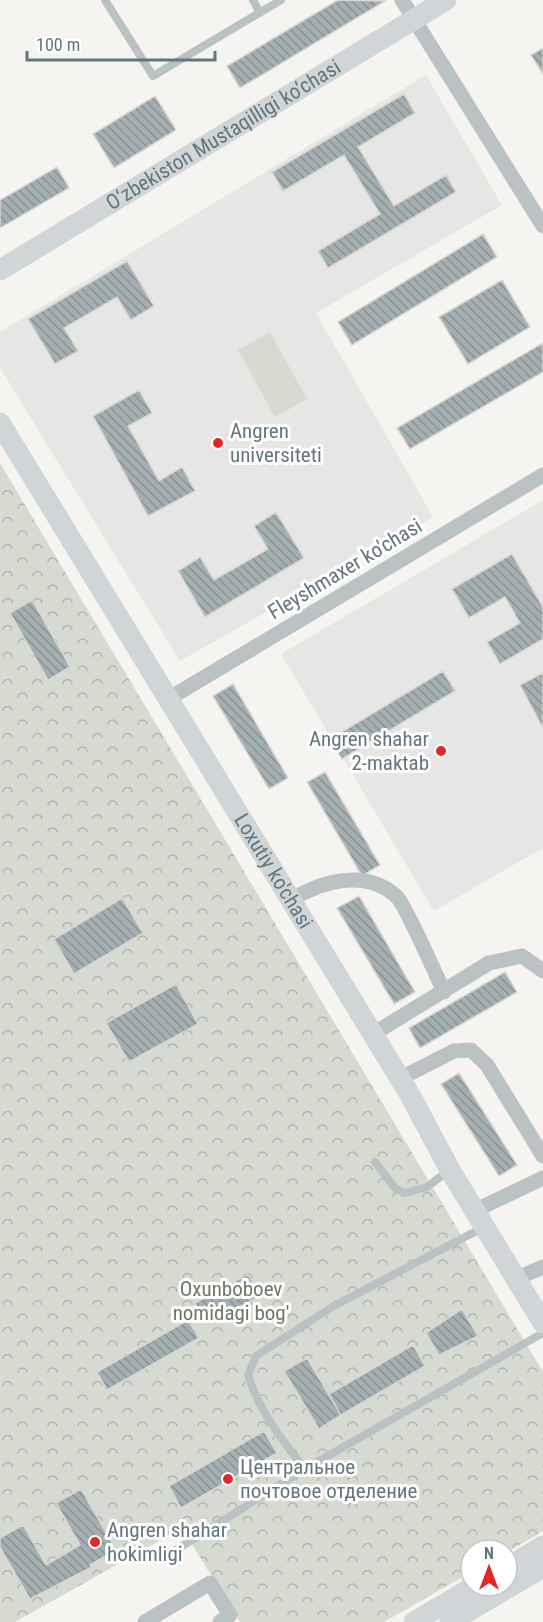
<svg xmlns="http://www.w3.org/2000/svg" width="543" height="1622" viewBox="0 0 543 1622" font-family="'Roboto Condensed',sans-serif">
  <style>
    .built { fill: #e6e6e5 }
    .park { fill: url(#park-crowns) }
    .pitch { fill: #d6dad1 }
    .building { fill: url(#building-back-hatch); stroke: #d7d6d4; stroke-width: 1.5 }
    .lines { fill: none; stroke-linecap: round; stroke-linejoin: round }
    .lane { stroke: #bbc2c4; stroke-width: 8 }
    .street { stroke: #bbc2c4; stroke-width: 15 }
    .secondary { stroke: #d0d6d8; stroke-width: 21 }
    .poi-dot { fill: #e22724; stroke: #fff; stroke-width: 2 }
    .labels { text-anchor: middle; stroke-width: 6; stroke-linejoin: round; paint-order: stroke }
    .street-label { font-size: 21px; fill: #60777d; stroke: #fff }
    .poi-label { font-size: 21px; fill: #60777d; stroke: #fff; text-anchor: start }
    .park-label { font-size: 21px; fill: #6d7a63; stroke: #fff }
  </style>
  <defs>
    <pattern id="park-crowns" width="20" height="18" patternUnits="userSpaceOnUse" patternTransform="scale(1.5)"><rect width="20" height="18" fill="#d6dad1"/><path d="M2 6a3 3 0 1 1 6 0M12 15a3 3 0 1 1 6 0" fill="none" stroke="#b1b6af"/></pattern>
    <pattern id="building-back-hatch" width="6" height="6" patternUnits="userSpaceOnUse" patternTransform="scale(1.5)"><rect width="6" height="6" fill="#a3afb1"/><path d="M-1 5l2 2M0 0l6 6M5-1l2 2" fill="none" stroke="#889395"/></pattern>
  </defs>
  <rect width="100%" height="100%" fill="#f5f4f1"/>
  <!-- built -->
  <path class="built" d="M426,75L502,205L316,313L433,517L180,661L0,368V332Z
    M543,500V848L434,911L281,654Z"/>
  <!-- park -->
  <path class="park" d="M0,463L543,1372V1531L507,1552L471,1550V1572L384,1622H240L182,1528L15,1622H0Z"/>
  <!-- pitch -->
  <path class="pitch" d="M270,332L307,399L275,417L238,350Z"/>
  <!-- building -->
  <path class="building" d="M338,0L385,1L240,88L227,66Z
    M543,48V74L531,55Z
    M404,94L415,113L358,147L394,206L446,175L456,192L328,268L318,251L380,214L344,155L283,191L272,172Z
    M155,96L176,130L114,168L93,134Z
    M57,167L69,188L0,228V200Z
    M483,234L497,257L352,345L338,322Z
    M127,261L154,306L131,320L117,297L64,328L78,351L55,364L28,319Z
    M502,280L530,327L468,364L439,317Z
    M543,343V372L410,449L397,428Z
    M139,390L152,413L128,426L159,481L182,467L195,491L148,516L93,416Z
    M276,512L304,558L205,617L178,571L200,557L214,580L268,549L254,526Z
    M512,554L543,607V639L500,664L487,642L520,623L505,597L469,618L452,589Z
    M32,600L70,667L48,680L10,613Z
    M443,671L455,691L342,759L330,739Z
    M543,673V728L520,685Z
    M233,684L288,778L269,789L213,696Z
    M325,772L380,865L362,876L307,782Z
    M359,896L415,992L394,1004L337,908Z
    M122,898L143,933L74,974L54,939Z
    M505,972L517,992L420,1048L409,1028Z
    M176,984L198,1024L129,1062L106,1023Z
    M459,1073L517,1165L499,1176L441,1084Z
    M248,1274L260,1296L207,1324L195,1303Z
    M462,1309L478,1336L439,1355L426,1333Z
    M188,1320L199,1338L107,1390L97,1372Z
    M413,1345L425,1366L341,1415L329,1394Z
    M307,1358L341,1415L319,1429L284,1371Z
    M264,1431L277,1453L181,1508L169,1486Z
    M81,1489L116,1550L90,1565L92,1567L30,1599L0,1547V1538L23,1525L46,1565L80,1545L56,1503Z"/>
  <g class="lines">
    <!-- lane -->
    <path class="lane" d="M105,0L153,76L281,0
      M253,0L260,13
      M375,1162L395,1188L405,1193L427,1187L448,1171
      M305,1469C282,1440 259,1411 248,1375L256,1356L332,1307L482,1228
      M176,1550L305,1469L543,1333"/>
    <!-- street -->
    <path class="street" d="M402,0L543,226
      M168,699L543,475
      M290,901C320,881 366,868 397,897C406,906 436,975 444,992
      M373,1034L489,963L522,956L543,971
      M399,1079L454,1051L471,1050L487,1065L543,1156
      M474,1211L543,1178
      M515,1279L543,1267
      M145,1622L210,1583L230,1615L220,1622"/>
    <!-- secondary -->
    <g class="secondary">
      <path id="s1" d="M0,270L446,0"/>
      <path id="s2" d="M0,423L410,1095L450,1170L543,1323"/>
      <path d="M507,1568L543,1546"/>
      <path d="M414,1622L475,1586"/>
      <path d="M450,1622L543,1567"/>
    </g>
  </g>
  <!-- markers -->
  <g class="poi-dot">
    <circle cx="218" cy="443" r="6"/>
    <circle cx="441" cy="751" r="6"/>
    <circle cx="228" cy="1479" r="6"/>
    <circle cx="95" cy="1542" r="6"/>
  </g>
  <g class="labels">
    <!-- street labels -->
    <g class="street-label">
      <text dy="7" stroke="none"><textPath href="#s1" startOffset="261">O‘zbekiston Mustaqilligi ko‘chasi</textPath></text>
      <text transform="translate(345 569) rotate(-31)" y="7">Fleyshmaxer ko'chasi</text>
      <text dy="7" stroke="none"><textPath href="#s2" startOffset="525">Loxutiy ko'chasi</textPath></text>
    </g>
    <!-- poi labels -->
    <g class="poi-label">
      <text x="230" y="438">Angren<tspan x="230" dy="24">universiteti</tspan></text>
      <text x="429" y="746" text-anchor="end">Angren shahar<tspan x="429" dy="24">2-maktab</tspan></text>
      <text x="240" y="1474">Центральное<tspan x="240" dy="24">почтовое отделение</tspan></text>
      <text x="107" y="1537">Angren shahar<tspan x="107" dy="24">hokimligi</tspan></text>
    </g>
    <!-- park labels -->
    <g class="park-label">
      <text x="231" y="1296">Oxunboboev<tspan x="231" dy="24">nomidagi bog'</tspan></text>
    </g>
  </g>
  <!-- north arrow -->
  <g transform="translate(489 1568)"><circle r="28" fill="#ffffff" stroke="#bfc9cb" stroke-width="1.5"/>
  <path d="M0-4.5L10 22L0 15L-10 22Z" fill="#e22724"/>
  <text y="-9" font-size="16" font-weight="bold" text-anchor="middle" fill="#60777d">N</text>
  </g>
  <!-- scale -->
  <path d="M27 51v9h188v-9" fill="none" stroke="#60777d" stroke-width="3"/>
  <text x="36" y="51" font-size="18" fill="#60777d" stroke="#ffffff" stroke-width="4.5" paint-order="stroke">100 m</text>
</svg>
